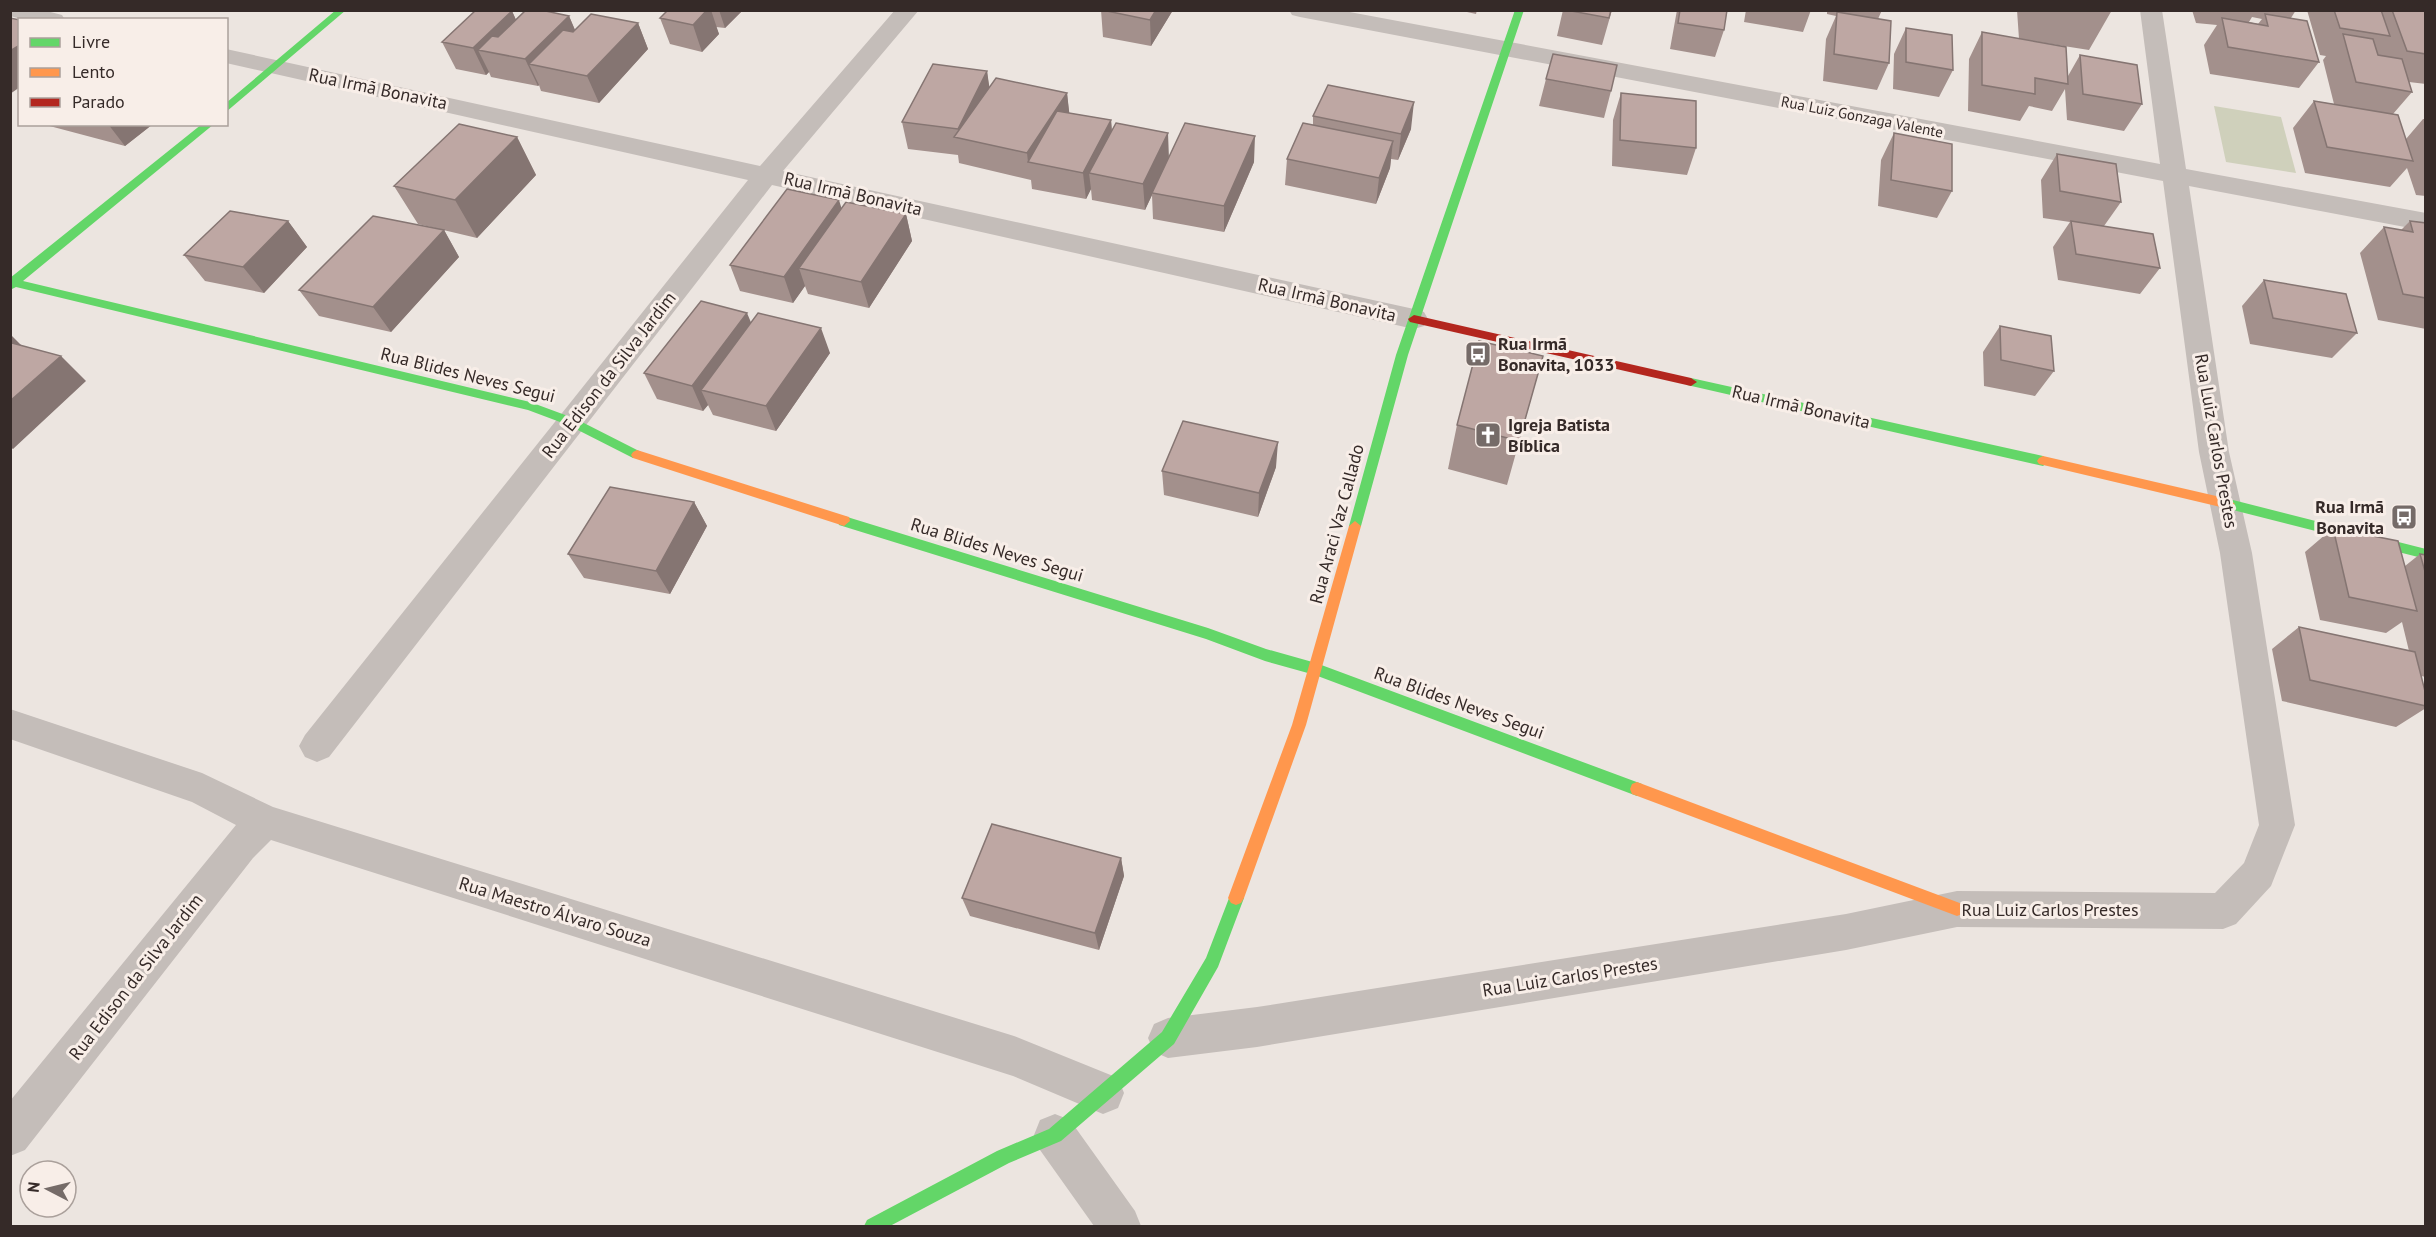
<svg xmlns="http://www.w3.org/2000/svg" width="2436" height="1237" viewBox="0 0 2436 1237" font-family="'PT Sans',sans-serif">
  <style>
    .green { fill: #cfd0bb }
    .lines { fill: none; stroke-linecap: round; stroke-linejoin: round }
    .street { fill: #c4bdb9; fill-rule: evenodd }
    .fast { fill: #63d668; fill-rule: evenodd }
    .slow { fill: #ff974d; fill-rule: evenodd }
    .jam { fill: #b3261e; fill-rule: evenodd }
    .wall { fill: #a3908c; fill-rule: evenodd }
    .shaded-wall { fill: #857572 }
    .building { fill: #bea7a3; stroke: #857572; stroke-width: 1.5 }
    .labels { text-anchor: middle; stroke-width: 6; stroke-linejoin: round; paint-order: stroke }
    .far-street-label { font-size: 15px; fill: #352a28; stroke: #f8eee8 }
    .street-label { font-size: 18px; fill: #352a28; stroke: #f8eee8 }
    .poi-label { font-size: 18px; font-weight: bold; fill: #352a28; stroke: #f8eee8; text-anchor: start }
  </style>
  <rect width="100%" height="100%" fill="#ece5e0"/>
  <!-- green -->
  <path class="green" d="M2214,106L2281,117L2296,173L2226,162Z"/>
  <g class="lines">
    <!-- street -->
    <path class="street" d="M10,10H43L62,15L65,20H25L10,16Z
      M895,10H919L783,171L1414,309L1424,312L1428,319L1424,326L1414,329L772,185L329,757L317,762L305,757L299,746L305,735L748,180L226,63V49L760,166Z
      M1289,10H1339L2160,164L2140,10H2162L2186,169L2426,213V231L2189,186L2229,452L2252,553L2295,825L2271,886L2236,924L2223,929L1957,927L1846,950L1257,1047L1168,1058L1154,1052L1148,1038L1154,1024L1168,1018L1257,1007L1846,914L1957,891L2215,893L2244,863L2259,825L2220,553L2199,452L2163,181L1300,17L1292,15Z
      M10,709L202,773L273,807L1014,1036L1118,1078L1124,1093L1118,1108L1103,1114L1013,1076L271,840L253,858L25,1150L10,1156V1101L236,825L192,802L10,739Z
      M1055,1114L1070,1120L1135,1211L1141,1226H1094L1040,1150L1034,1135L1040,1120Z"/>
    <!-- fast -->
    <path class="fast" d="M336,10H346L226,112V103Z
      M1515,10H1524L1408,355L1361,526L1355,531L1349,526L1396,355Z
      M202,124H214L23,281L530,402L576,419L641,452L643,455L641,458H633L568,425L528,410L16,287L10,290V278Z
      M1691,378L2043,456L2049,461L2043,466L1687,385L1685,382Z
      M2229,499L2426,549V559L2225,508L2223,504L2225,500Z
      M844,516L1208,628L1266,649L1316,663L1642,784L1644,789L1642,794L1637,796L1315,675L1265,661L1206,639L839,525L838,521L839,517Z
      M1236,891L1241,893L1244,898L1218,967L1174,1044L1061,1141L1009,1163L890,1226H864L867,1220L997,1151L1049,1129L1162,1032L1206,958L1231,893Z"/>
    <!-- slow -->
    <path class="slow" d="M637,450L849,517L850,521L844,526L633,458L631,455L633,452Z
      M2043,456L2229,499L2235,504L2229,509L2039,464L2037,461L2039,458Z
      M1355,521L1361,526L1306,725L1244,898L1241,903L1236,905L1231,903L1228,898L1292,725L1349,526Z
      M1637,782L1957,902L1962,904L1965,909L1962,914L1957,916L1632,794L1630,789L1632,784Z"/>
    <!-- jam -->
    <path class="jam" d="M1414,315L1691,378L1697,382L1691,386L1410,322L1408,319Z"/>
  </g>
  <!-- wall -->
  <path class="wall" d="M668,10H741V12L725,28L716,27L719,34L702,52L670,44L660,18Z
    M1101,10H1173L1151,46L1103,37Z
    M1458,10H1477L1476,14Z
    M1563,10H1612L1602,45L1557,36Z
    M1677,10H1727L1724,30L1715,57L1670,49Z
    M1746,10H1811L1803,32L1744,22Z
    M1827,10H1882L1878,19L1889,63L1877,90L1823,81L1826,39L1836,16L1827,14Z
    M2017,10H2112L2089,50L2019,39Z
    M2192,10H2296L2291,18L2319,62L2299,88L2210,74L2204,45L2217,25L2196,23ZM2252,17L2262,19L2258,24L2249,22Z
    M2307,10H2426V84L2409,82L2412,92L2393,114L2406,139L2423,119H2426V196L2416,195L2407,168L2390,187L2305,173L2293,128L2314,101L2334,104L2323,60L2326,56L2320,55Z
    M512,11L516,20L569,16L575,30L638,23L648,49L599,103L541,91L539,85L538,86L491,77L489,72L486,75L456,69L442,42Z
    M1906,28L1953,70L1939,97L1893,89L1894,54Z
    M1982,32L2068,76L2080,55L2142,104L2124,131L2067,120L2065,89L2052,111L2029,106L2020,121L1968,111L1969,59Z
    M987,71L989,88L1067,93L1069,113L1111,120L1112,132L1168,158L1254,162L1224,232L1153,219L1152,195L1145,210L1092,200L1091,189L1086,199L1032,189L1031,180L959,163L958,155L908,149L902,122Z
    M1546,79L1611,91L1604,118L1539,106Z
    M1621,93L1696,148L1687,175L1612,166L1613,120Z
    M1313,116L1411,129L1398,160L1391,159L1390,168L1376,204L1285,185L1287,159L1313,125Z
    M42,124H153L125,146Z
    M1894,133L1952,191L1937,218L1878,206L1881,160Z
    M517,137L536,175L477,238L418,224L394,186Z
    M2057,154L2121,202L2104,226L2160,268L2140,294L2058,280L2053,247L2070,222L2043,218L2041,180Z
    M842,208L906,214L912,241L869,308L808,294L805,286L793,303L740,291L730,265Z
    M288,221L307,247L264,293L205,281L184,255Z
    M2410,221L2426,223V329L2378,320L2360,253L2384,227L2401,230Z
    M444,230L459,257L391,332L319,316L299,290Z
    M2264,280L2357,333L2332,358L2250,344L2242,306Z
    M751,322L830,353L776,431L713,415L708,405L703,411L657,399L644,373Z
    M2000,326L2054,371L2035,396L1984,386L1983,352Z
    M1543,356L1507,485L1448,469L1457,425Z
    M1276,467L1258,517L1164,495L1162,471Z
    M694,502L707,526L670,594L584,578L568,554Z
    M2333,528L2405,566L2420,554L2426,555V677L2421,676L2426,695V708L2396,727L2282,701L2272,649L2299,627L2409,651L2402,622L2386,633L2320,620L2305,552Z
    M1121,858L1124,876L1099,950L970,916L962,898Z"/>
  <!-- shaded-wall -->
  <path class="shaded-wall" d="M707,10H711L719,34L702,52L693,25Z
    M719,10H741V12L725,28Z
    M1156,10H1173L1151,46L1150,20Z
    M512,11L524,38L478,50L489,72L486,75L473,48Z
    M569,16L580,42L529,64L539,85L538,86L525,59Z
    M638,23L648,49L599,103L587,76Z
    M20,45V87L10,94V51Z
    M987,71L991,98L959,138L958,129Z
    M1067,93L1070,119L1028,162L1027,153Z
    M1414,102L1411,129L1398,160L1401,134Z
    M1111,120L1113,147L1089,173L1091,189L1086,199L1083,173Z
    M108,124H153L125,146Z
    M1168,133L1169,159L1152,193V195L1145,210L1143,184Z
    M1255,136L1254,162L1224,232V206Z
    M517,137L536,175L477,238L455,200Z
    M1393,141L1390,168L1376,204L1379,178Z
    M839,200L847,226L799,268L805,286L793,303L784,277Z
    M906,214L912,241L869,308L861,282Z
    M288,221L307,247L264,293L243,267Z
    M444,230L459,257L391,332L373,307Z
    M747,313L758,339L701,390L708,405L703,411L692,386Z
    M821,328L830,353L776,431L766,406Z
    M12,336L38,362L10,386V337Z
    M61,356L86,381L13,449L10,447V401Z
    M1278,442L1276,467L1258,517L1259,493Z
    M694,502L707,526L670,594L656,571Z
    M1121,858L1124,876L1099,950L1095,933Z"/>
  <!-- building -->
  <path class="building" d="M476,10L512,11L473,48L442,42Z
    M526,10H541L569,16L525,59L478,50L492,36L498,37Z
    M668,10H707L693,25L660,18Z
    M1102,10H1156L1150,20Z
    M1566,10H1611L1609,18Z
    M1680,10H1727L1724,30L1678,23Z
    M2334,10H2381L2390,36L2340,28Z
    M2392,10H2426V54L2407,51Z
    M1837,12L1891,21L1889,63L1834,54Z
    M591,14L638,23L587,76L529,64L563,30L573,32Z
    M2265,14L2307,21L2319,62L2228,47L2222,18L2268,26Z
    M10,18L20,20V45L10,51Z
    M1906,28L1952,35L1953,70L1906,62Z
    M1982,32L2066,47L2068,84L2035,78V94L1982,85Z
    M2343,34L2373,39L2378,55L2402,59L2412,92L2356,82Z
    M1553,54L1617,65L1611,91L1546,79Z
    M2080,55L2137,65L2142,104L2083,94Z
    M933,64L987,71L958,129L902,122Z
    M996,78L1067,93L1027,153L954,137Z
    M1328,85L1414,102L1401,134L1313,116Z
    M1621,93L1696,101V148L1620,140Z
    M2314,101L2398,115L2413,161L2327,147Z
    M1057,111L1111,120L1083,173L1028,162Z
    M1116,123L1168,133L1143,184L1089,173Z
    M1185,123L1255,136L1224,206L1152,193Z
    M1303,123L1393,141L1379,178L1287,159Z
    M459,124L517,137L455,200L394,186Z
    M1894,133L1952,144V191L1891,180Z
    M2057,154L2116,164L2121,202L2060,191Z
    M787,189L839,200L784,277L730,265Z
    M846,202L906,214L861,282L799,268Z
    M230,211L288,221L243,267L184,255Z
    M373,216L444,230L373,307L299,290Z
    M2071,221L2153,234L2160,268L2076,254Z
    M2410,221L2426,223V298L2403,294L2384,227L2413,232Z
    M2264,280L2346,294L2357,333L2273,318Z
    M701,301L747,313L692,386L644,373Z
    M758,313L821,328L766,406L701,390Z
    M2000,326L2051,336L2054,371L2001,360Z
    M1479,341L1543,356L1519,441L1457,425Z
    M12,343L61,356L10,401V344Z
    M1183,421L1278,442L1259,493L1162,471Z
    M610,487L694,502L656,571L568,554Z
    M2333,528L2398,541L2417,611L2349,597Z
    M2420,554L2426,555V575Z
    M2299,627L2415,652L2426,695V706L2310,680Z
    M992,824L1121,858L1095,933L962,898Z"/>
  <!-- icons -->
  <defs>
    <symbol id="bus-square" viewBox="-11 -11 22 22"><rect x="-9" y="-9" width="18" height="18" rx="4" fill="#756b68" stroke="#f8eee8"/><path d="M-5-6H5V4H4V6H2V4H-2V6H-4V4H-5ZM-3.5-4V0h7V-4ZM-3.5 1.2v1.5H-2V1.2ZM2 1.2v1.5H3.5V1.2Z" fill="#fff"/></symbol>
    <symbol id="church-square" viewBox="-11 -11 22 22"><rect x="-9" y="-9" width="18" height="18" rx="4" fill="#756b68" stroke="#f8eee8"/><path d="M-1.2-6h2.4v3.5h3.3v2.4h-3.3V6h-2.4V-.1h-3.3v-2.4h3.3Z" fill="#fff"/></symbol>
  </defs>
  <g fill-rule="evenodd">
    <use href="#bus-square" x="1463" y="339" width="30" height="30"/>
    <use href="#church-square" x="1473" y="420" width="30" height="30"/>
    <use href="#bus-square" x="2389" y="502" width="30" height="30"/>
  </g>
  <g class="labels">
    <!-- far-street labels -->
    <g class="far-street-label">
      <text transform="translate(1862 117) rotate(11)" y="5">Rua Luiz Gonzaga Valente</text>
    </g>
    <!-- street labels -->
    <g class="street-label">
      <text transform="translate(378 89) rotate(12)" y="6">Rua Irmã Bonavita</text>
      <text transform="translate(853 194) rotate(13)" y="6">Rua Irmã Bonavita</text>
      <text transform="translate(1327 300) rotate(13)" y="6">Rua Irmã Bonavita</text>
      <text transform="translate(468 375) rotate(14)" y="6">Rua Blides Neves Segui</text>
      <text transform="translate(609 375) rotate(-52)" y="6">Rua Edison da Silva Jardim</text>
      <text transform="translate(1801 407) rotate(13)" y="6">Rua Irmã Bonavita</text>
      <text transform="translate(2216 441) rotate(80)" y="6">Rua Luiz Carlos Prestes</text>
      <text transform="translate(1337 524) rotate(-75)" y="6">Rua Araci Vaz Callado</text>
      <text transform="translate(997 550) rotate(17)" y="6">Rua Blides Neves Segui</text>
      <text transform="translate(1459 703) rotate(20)" y="6">Rua Blides Neves Segui</text>
      <text x="2050" y="916">Rua Luiz Carlos Prestes</text>
      <text transform="translate(555 912) rotate(17)" y="6">Rua Maestro Álvaro Souza</text>
      <text transform="translate(136 977) rotate(-52)" y="6">Rua Edison da Silva Jardim</text>
      <text transform="translate(1570 977) rotate(-9)" y="6">Rua Luiz Carlos Prestes</text>
    </g>
    <!-- poi labels -->
    <g class="poi-label">
      <text x="1498" y="350">Rua Irmã<tspan x="1498" dy="21">Bonavita, 1033</tspan></text>
      <text x="1508" y="431">Igreja Batista<tspan x="1508" dy="21">Bíblica</tspan></text>
      <text x="2384" y="513" text-anchor="end">Rua Irmã<tspan x="2384" dy="21">Bonavita</tspan></text>
    </g>
  </g>
  <!-- border -->
  <rect width="2436" height="1237" fill="none" stroke="#352a28" stroke-width="24"/>
  <!-- legend -->
  <rect x="18" y="18" width="210" height="108" fill="#f8eee8" stroke="#aaa09b" stroke-width="1.5"/>
  <rect x="30" y="38" width="30" height="9" fill="#63d668" stroke="#aaa09b" stroke-width="1.5"/>
  <text x="72" y="48" font-size="18" fill="#352a28">Livre</text>
  <rect x="30" y="68" width="30" height="9" fill="#ff974d" stroke="#aaa09b" stroke-width="1.5"/>
  <text x="72" y="78" font-size="18" fill="#352a28">Lento</text>
  <rect x="30" y="98" width="30" height="9" fill="#b3261e" stroke="#aaa09b" stroke-width="1.5"/>
  <text x="72" y="108" font-size="18" fill="#352a28">Parado</text>
  <!-- north arrow -->
  <g transform="translate(48 1189) rotate(277)"><circle r="28" fill="#f8eee8" stroke="#aaa09b" stroke-width="1.5"/>
  <path d="M0-4.5L10 22L0 15L-10 22Z" fill="#756b68"/>
  <text y="-9" font-size="16" font-weight="bold" text-anchor="middle" fill="#352a28">N</text>
  </g>
</svg>
